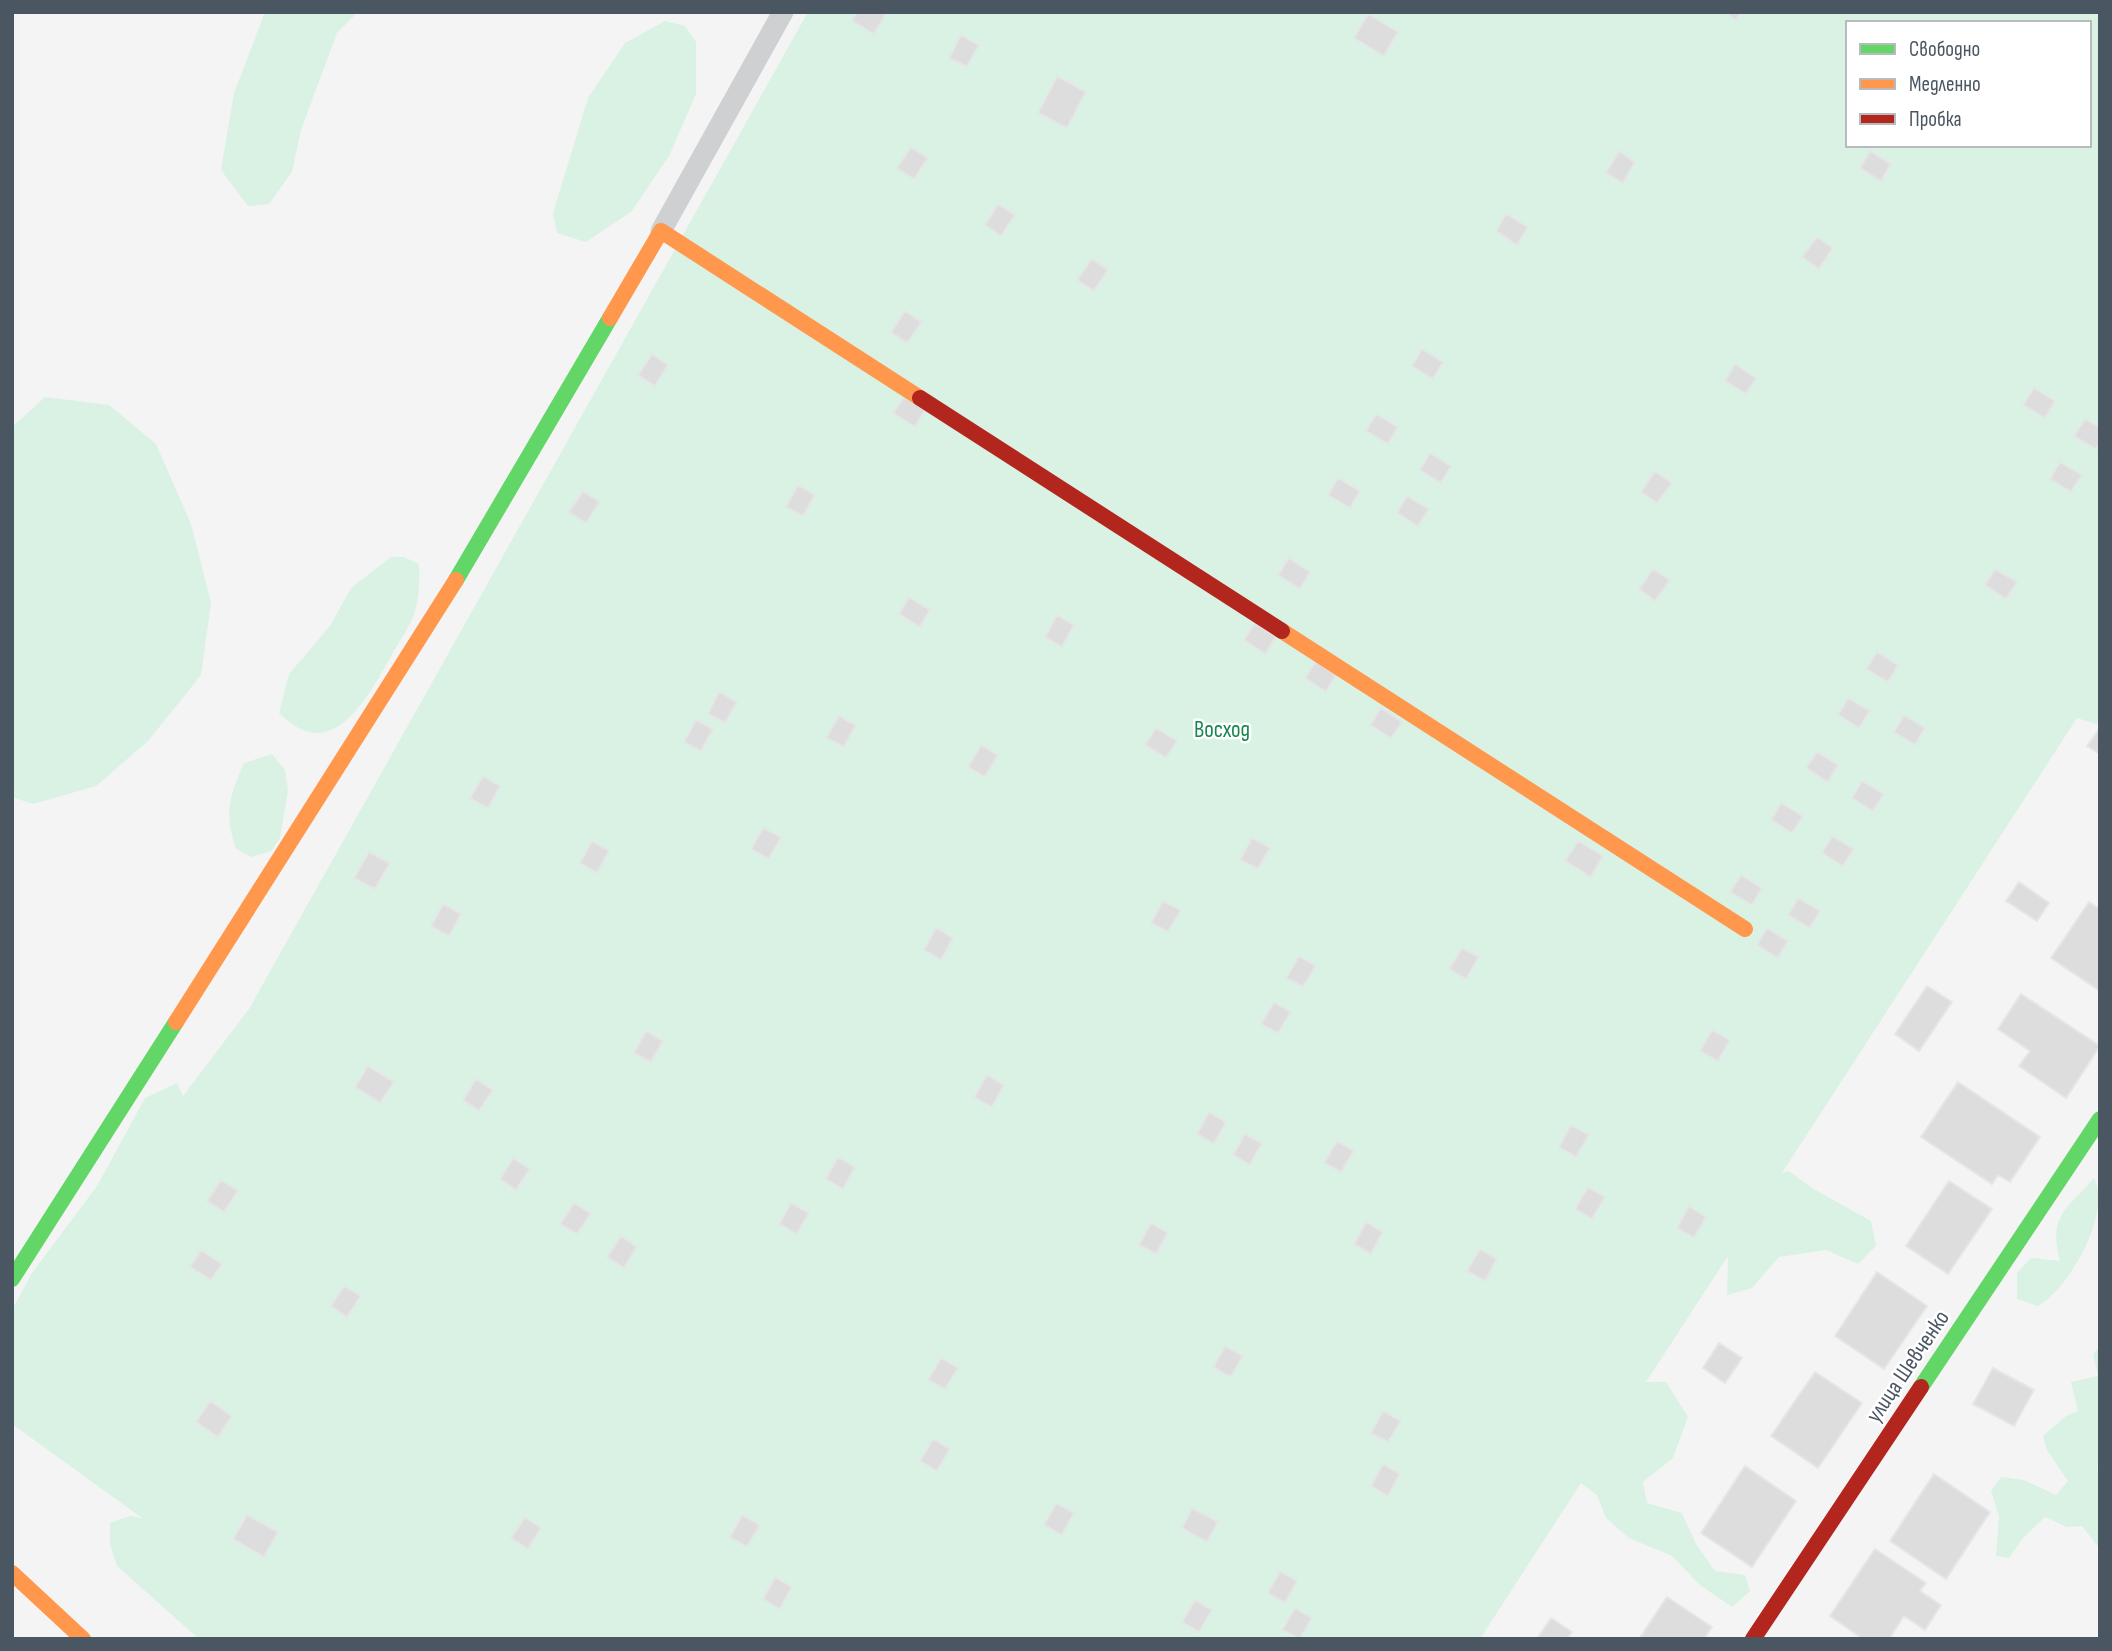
<svg xmlns="http://www.w3.org/2000/svg" width="2112" height="1651" viewBox="0 0 2112 1651" font-family="'Sofia Sans Condensed',sans-serif">
  <style>
    .green { fill: #d9f2e3; fill-rule: evenodd }
    .building { fill: #ddddde; stroke: #e5e6e7; stroke-width: 2 }
    .lines { fill: none; stroke-linecap: round; stroke-linejoin: round }
    .lane { stroke: #ced0d2; stroke-width: 21 }
    .fast { stroke: #63d668; stroke-width: 16 }
    .slow { stroke: #ff974d; stroke-width: 16 }
    .jam { stroke: #b3261e; stroke-width: 16 }
    .labels { text-anchor: middle; stroke-width: 5; stroke-linejoin: round; paint-order: stroke }
    .park-label { font-size: 23px; fill: #17864f; stroke: #fff }
    .street-label { font-size: 23px; fill: #4a5661; stroke: #fff }
  </style>
  <rect width="100%" height="100%" fill="#f4f4f4"/>
  <!-- green -->
  <path class="green" d="M265,12H358L337,33L301,130L292,172L269,204L248,206L221,170L234,93Z
    M808,12H2100V725L2077,718L1782,1173L1789,1171L1812,1188L1871,1221L1876,1246L1858,1264L1826,1250L1779,1257L1752,1288L1727,1295L1728,1256L1646,1382H1666L1688,1417L1673,1458L1643,1482L1647,1503L1682,1513L1696,1544L1715,1571L1745,1575L1750,1591L1732,1607L1700,1585L1672,1556L1629,1538L1606,1518L1597,1495L1581,1483L1480,1639H199L117,1566L110,1545V1523L130,1516L142,1518L12,1424V1310L32,1273L97,1186L145,1098L177,1083L183,1096L249,1009ZM1848,23H2089V145H1848Z
    M665,21L685,26L696,42V94L669,156L631,212L586,242L557,233L553,213L588,98L625,43Z
    M45,397L109,405L156,444L191,524L211,603L201,675L148,741L96,786L33,804L12,797V427Z
    M391,557H404L419,564C420,581 419,601 413,617C407,632 396,646 389,660C365,701 331,766 279,713L289,674L330,626L351,588Z
    M272,754L285,770L288,790L280,838L271,851L252,857L236,849C224,813 229,797 244,763Z
    M2094,1178C2112,1213 2069,1289 2038,1306L2017,1299V1273L2031,1258L2060,1261C2048,1216 2066,1210 2094,1178Z
    M2100,1346V1463L2097,1469L2100,1473V1549L2082,1526L2067,1527L2045,1517L2023,1538L2009,1558L1996,1556L1999,1516L1991,1491L2001,1477L2024,1480L2056,1495L2068,1481L2047,1450L2043,1436L2066,1416L2078,1411L2071,1382L2098,1376L2093,1354Z"/>
  <!-- building -->
  <path class="building" d="M857,12H887L874,34L852,21Z
    M1724,12H1741L1736,20Z
    M1368,14L1398,32L1384,56L1354,38Z
    M961,35L979,45L967,67L949,58Z
    M1057,76L1086,92L1067,128L1038,113Z
    M911,147L928,158L914,179L897,168Z
    M1619,151L1635,162L1623,183L1606,173Z
    M1870,151L1891,164L1881,181L1860,168Z
    M998,204L1015,215L1001,236L985,225Z
    M1506,214L1528,227L1517,245L1496,231Z
    M1817,237L1833,248L1819,269L1802,257Z
    M1092,259L1108,270L1094,291L1077,280Z
    M905,311L922,322L907,343L891,332Z
    M1422,349L1443,362L1433,379L1412,366Z
    M652,354L668,365L655,386L638,375Z
    M1735,364L1756,378L1746,394L1725,381Z
    M2034,388L2055,401L2045,418L2023,405Z
    M904,397L925,410L915,427L893,413Z
    M1376,414L1398,427L1388,444L1366,431Z
    M2085,419L2100,428V443L2096,449L2074,436Z
    M1430,453L1451,466L1441,483L1420,470Z
    M2060,462L2082,475L2071,492L2050,479Z
    M1655,471L1672,483L1657,503L1641,492Z
    M1338,478L1360,491L1350,508L1328,495Z
    M798,485L815,495L803,516L786,507Z
    M583,491L600,502L586,523L569,512Z
    M1407,496L1429,509L1418,526L1397,513Z
    M1289,558L1310,572L1300,589L1278,575Z
    M1653,569L1670,580L1655,601L1639,589Z
    M1995,569L2017,582L2006,599L1985,585Z
    M909,597L930,610L920,627L899,614Z
    M1057,615L1074,625L1062,647L1045,637Z
    M1255,623L1276,637L1265,654L1244,640Z
    M1877,652L1898,665L1888,682L1866,669Z
    M1316,661L1336,675L1326,692L1305,678Z
    M719,692L737,702L725,723L708,714Z
    M1848,698L1870,711L1859,728L1838,715Z
    M1381,708L1402,722L1391,738L1370,725Z
    M1904,715L1925,728L1915,745L1894,732Z
    M839,716L856,725L844,747L826,738Z
    M696,720L713,729L701,751L684,742Z
    M1156,728L1177,741L1166,758L1145,745Z
    M2100,728V754L2087,746Z
    M981,745L998,755L985,777L968,767Z
    M1817,752L1838,765L1828,782L1806,768Z
    M483,776L500,786L488,808L470,798Z
    M1862,781L1884,794L1873,811L1852,798Z
    M1781,803L1803,816L1792,833L1771,820Z
    M763,828L781,837L769,859L751,849Z
    M1832,836L1854,849L1843,866L1822,853Z
    M1252,838L1270,848L1258,869L1240,860Z
    M592,841L609,851L597,873L580,863Z
    M1578,841L1603,856L1591,877L1565,861Z
    M369,852L390,863L375,889L354,878Z
    M1741,875L1762,888L1752,905L1730,892Z
    M2019,882L2049,903L2037,921L2006,901Z
    M1798,898L1820,911L1810,928L1788,915Z
    M1163,901L1181,910L1168,932L1151,923Z
    M2089,902L2100,909V991L2051,958Z
    M443,904L461,914L449,936L431,926Z
    M936,928L953,938L941,960L924,950Z
    M1767,928L1788,941L1778,958L1757,945Z
    M1462,948L1479,957L1466,979L1449,969Z
    M1299,956L1316,966L1303,987L1286,978Z
    M1927,986L1952,1002L1919,1051L1895,1034Z
    M2021,994L2100,1046L2066,1098L2019,1066L2030,1051L1998,1029Z
    M1274,1002L1291,1012L1278,1033L1261,1024Z
    M1712,1030L1730,1040L1718,1061L1700,1051Z
    M646,1031L663,1041L651,1062L634,1053Z
    M368,1066L394,1082L380,1103L355,1087Z
    M987,1075L1004,1085L992,1107L974,1097Z
    M476,1079L493,1090L479,1111L463,1100Z
    M1958,1082L2040,1137L2010,1182L1998,1175L1992,1184L1921,1137Z
    M1209,1112L1226,1122L1214,1144L1197,1134Z
    M1571,1125L1589,1135L1576,1157L1559,1147Z
    M1245,1134L1262,1143L1250,1165L1233,1155Z
    M1337,1141L1354,1151L1341,1172L1324,1163Z
    M838,1157L855,1167L843,1189L826,1179Z
    M513,1158L530,1169L516,1190L500,1179Z
    M221,1180L238,1191L224,1212L207,1201Z
    M1949,1181L1992,1209L1948,1274L1906,1246Z
    M1588,1187L1605,1197L1592,1219L1575,1209Z
    M574,1203L591,1213L577,1234L560,1224Z
    M791,1203L809,1213L797,1234L779,1224Z
    M1689,1206L1706,1217L1694,1238L1677,1228Z
    M1366,1222L1383,1232L1371,1254L1354,1244Z
    M1151,1223L1168,1233L1156,1254L1139,1245Z
    M621,1236L637,1247L624,1268L607,1257Z
    M1480,1249L1497,1259L1485,1281L1467,1271Z
    M201,1250L222,1264L211,1280L190,1267Z
    M1877,1272L1927,1306L1884,1369L1835,1336Z
    M344,1286L361,1296L347,1317L331,1306Z
    M1719,1343L1742,1358L1725,1383L1703,1368Z
    M1225,1346L1243,1356L1231,1377L1213,1367Z
    M941,1358L958,1368L945,1389L928,1380Z
    M1993,1368L2034,1390L2014,1426L1973,1404Z
    M1815,1372L1862,1403L1818,1468L1771,1436Z
    M210,1401L232,1416L218,1437L196,1422Z
    M1383,1411L1401,1421L1388,1442L1371,1433Z
    M933,1439L950,1449L937,1471L920,1461Z
    M1383,1464L1400,1474L1388,1496L1371,1486Z
    M1745,1466L1796,1501L1752,1567L1701,1533Z
    M1934,1474L1990,1512L1946,1579L1890,1541Z
    M1056,1503L1074,1513L1062,1535L1044,1525Z
    M1192,1508L1218,1522L1207,1542L1182,1528Z
    M247,1515L278,1532L264,1557L233,1539Z
    M742,1515L760,1525L747,1547L730,1537Z
    M525,1517L541,1528L528,1549L511,1538Z
    M1875,1549L1926,1583L1920,1591L1941,1605L1925,1630L1904,1616L1889,1639H1863L1830,1616Z
    M1280,1571L1297,1581L1285,1603L1268,1593Z
    M775,1577L792,1587L780,1609L763,1599Z
    M1667,1597L1712,1627L1704,1639H1639Z
    M1195,1600L1212,1610L1199,1632L1182,1622Z
    M1295,1608L1312,1618L1300,1639L1282,1630Z
    M1551,1618L1572,1632L1567,1639H1537Z"/>
  <g class="lines">
    <!-- lane -->
    <path class="lane" d="M661,231L783,12"/>
    <!-- fast -->
    <path class="fast" d="M456,580L610,318
      M12,1279L176,1022
      M1921,1387L2100,1119"/>
    <!-- slow -->
    <path class="slow" d="M610,318L661,231L920,398
      M1282,631L1745,929
      M176,1022L456,580
      M12,1573L83,1639"/>
    <!-- jam -->
    <path class="jam" d="M920,398L1282,631
      M1753,1639L1921,1387"/>
  </g>
  <g class="labels">
    <!-- park labels -->
    <g class="park-label">
      <text x="1222" y="737">Восход</text>
    </g>
    <!-- street labels -->
    <g class="street-label">
      <text transform="translate(1907 1366) rotate(-56)" y="8">улица Шевченко</text>
    </g>
  </g>
  <!-- border -->
  <rect width="2112" height="1651" fill="none" stroke="#4a5661" stroke-width="28"/>
  <!-- legend -->
  <rect x="1846" y="21" width="245" height="126" fill="#ffffff" stroke="#b7bbc0" stroke-width="2"/>
  <rect x="1860" y="44" width="35" height="10" fill="#63d668" stroke="#b7bbc0" stroke-width="2"/>
  <text x="1909" y="56" font-size="21" fill="#4a5661">Свободно</text>
  <rect x="1860" y="79" width="35" height="10" fill="#ff974d" stroke="#b7bbc0" stroke-width="2"/>
  <text x="1909" y="91" font-size="21" fill="#4a5661">Медленно</text>
  <rect x="1860" y="114" width="35" height="10" fill="#b3261e" stroke="#b7bbc0" stroke-width="2"/>
  <text x="1909" y="126" font-size="21" fill="#4a5661">Пробка</text>
</svg>
